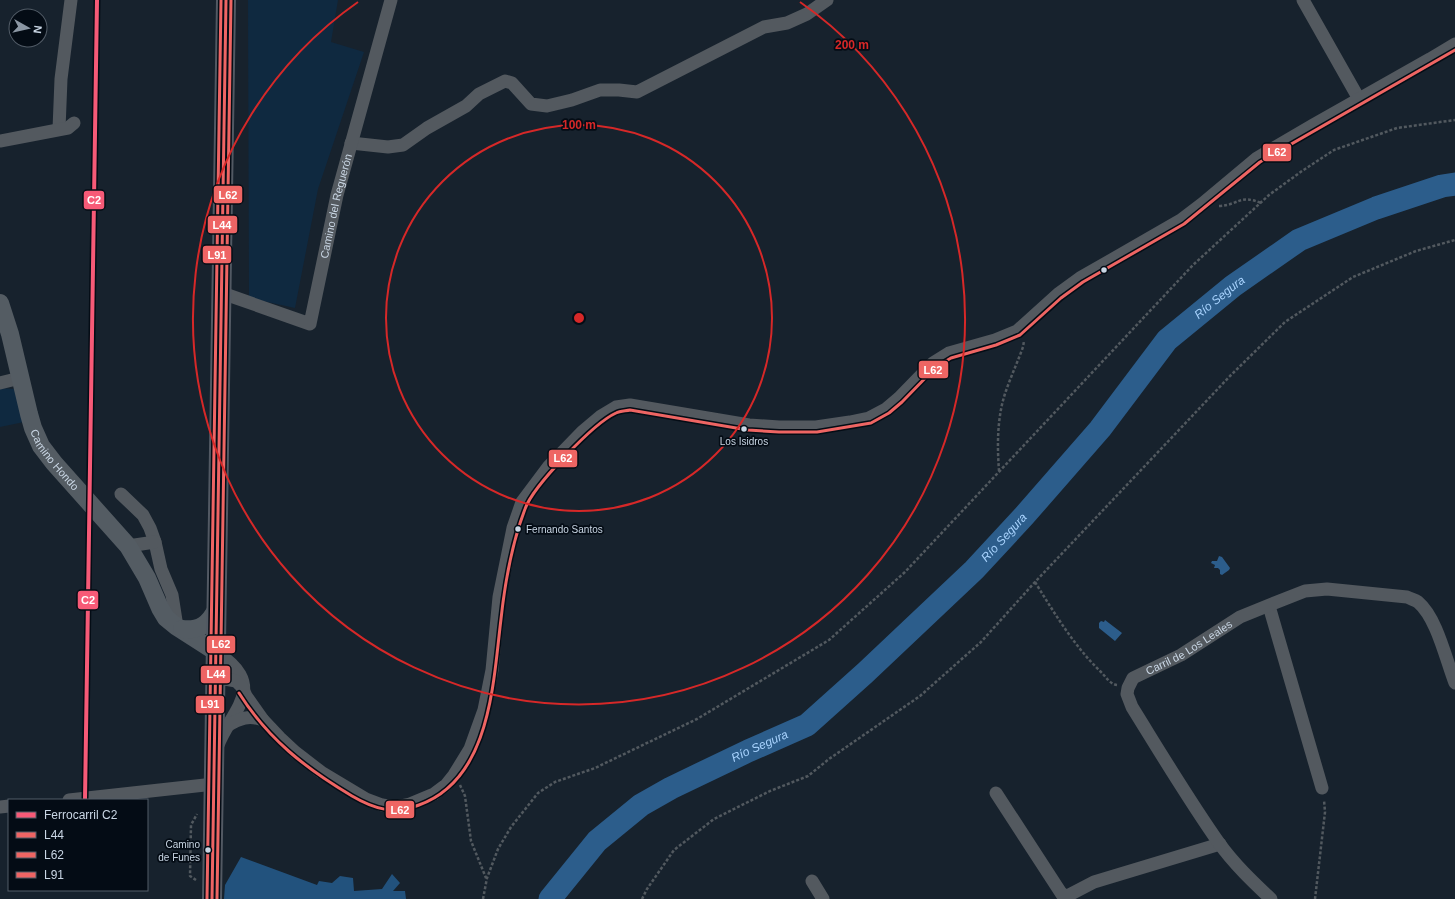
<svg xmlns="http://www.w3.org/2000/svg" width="1455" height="899" viewBox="0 0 1455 899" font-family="Arial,sans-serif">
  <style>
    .built { fill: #0f2940 }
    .forest { fill: #22527d }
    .water { fill: #2c5d8b }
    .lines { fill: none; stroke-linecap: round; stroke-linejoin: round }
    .river { stroke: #2c5d8b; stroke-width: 23 }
    .path { stroke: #52595f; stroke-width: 2.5; stroke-dasharray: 3 2; stroke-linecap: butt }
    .street { stroke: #53595f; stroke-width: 13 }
    .secondary { stroke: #545c63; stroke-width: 18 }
    .primary { stroke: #525963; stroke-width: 20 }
    .bus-1-casing { stroke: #040c15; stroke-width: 6 }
    .bus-2-casing { stroke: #040c15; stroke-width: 6 }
    .bus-3-casing { stroke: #040c15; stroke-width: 6 }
    .bus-1 { stroke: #ee6464; stroke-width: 3 }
    .bus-2 { stroke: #ee6563; stroke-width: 3 }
    .bus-3 { stroke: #ee6464; stroke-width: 3 }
    .rail-1-casing { stroke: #040c15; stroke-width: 7 }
    .rail-1 { stroke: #f75a77; stroke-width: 4 }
    .ring { fill: none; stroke: #d62828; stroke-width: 2 }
    .bus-dot { fill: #c9d6e4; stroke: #040c15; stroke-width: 1.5 }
    .labels { text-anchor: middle; stroke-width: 3.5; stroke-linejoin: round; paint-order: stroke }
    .bus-label { font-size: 10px; fill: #c9d6e4; stroke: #040c15 }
    .street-label { font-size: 11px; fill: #c9d6e4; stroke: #040c15 }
    .water-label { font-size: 12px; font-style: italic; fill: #a7d2fd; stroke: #040c15 }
    .centre { fill: #d62828; stroke: #040c15; stroke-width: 2 }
    .ring-label { font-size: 12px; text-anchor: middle; font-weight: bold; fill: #d62828; stroke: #040c15; stroke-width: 3.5; stroke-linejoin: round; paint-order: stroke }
    .line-badge { stroke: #040c15; stroke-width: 1.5 }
    .badge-label { font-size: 11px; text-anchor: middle; font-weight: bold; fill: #fff }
  </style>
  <rect width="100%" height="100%" fill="#17222d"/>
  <!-- built -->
  <path class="built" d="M248,0H338L331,42L364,52L318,189L295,308L249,298Z
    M0,388L14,389L24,422L0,427Z"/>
  <!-- forest -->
  <path class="forest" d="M241,857L317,885L319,881L332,883L340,876L353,878L354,891L382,889L392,874L400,883L393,891H405L406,899H224L225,885Z"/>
  <!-- water -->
  <path class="water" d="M1219,556L1222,557L1230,568L1229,570L1222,575L1220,574V570L1218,568H1214L1215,565L1211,563L1212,561H1217Z
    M1105,620L1122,633L1115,641L1099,628V623L1101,621L1104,622Z"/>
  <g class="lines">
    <!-- river -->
    <path class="river" id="s1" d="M550,899L597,841L641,805L671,788L748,751L807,725L865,673L974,570L1024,516L1100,429L1167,340L1233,286L1299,240L1376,208L1442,186L1455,184"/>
    <!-- path -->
    <path class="path" d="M1219,206C1239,205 1239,194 1261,203
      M999,471C997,444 997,414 1007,388C1012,374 1018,361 1023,347L1024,341
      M1035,582C1055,614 1074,646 1101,672C1106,677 1110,684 1117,685
      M460,785L465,796L471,841L486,878
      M196,880L190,876L191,825L197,814
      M483,899L487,878L498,849L511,827L538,793L555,782L595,768L697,719L829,640L905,572L1193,265L1269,195L1302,171L1334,150L1397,128L1455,120
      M642,899L647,889L674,850L714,819L770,791L808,776L829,759L920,696L981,642L1035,582L1230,376L1285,322L1353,277L1416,251L1455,240
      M1315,899L1325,812L1324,800"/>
    <!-- street -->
    <g class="street">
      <path d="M1303,0L1359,99"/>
      <path d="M59,129L61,79L71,0"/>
      <path d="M0,141L68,128L74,123"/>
      <path d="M351,143L388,147L403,145L427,128L466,106L479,94L505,81L512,83L531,104L547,106L572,100L600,90H619L637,92L764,27L787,23L807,14L827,0"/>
      <path id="s2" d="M222,293L310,324L337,195L391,0"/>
      <path d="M0,383L20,378"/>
      <path d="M121,494L143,515L150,528L155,542L161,569L172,595L177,627"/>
      <path d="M128,546L155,542"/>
      <path d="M1269,606L1322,788"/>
      <path d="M216,652C236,665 252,681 239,706C232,720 224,730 218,745"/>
      <path d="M216,683L225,679L236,681L242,687L246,696L263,720L280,738L295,752L321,772L366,799L382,805L395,807L410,804L434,794L446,785L454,775L470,749L484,710L492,670L499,597L513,528L522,502L549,466L582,432L601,416L616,407L630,405L749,425L779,427H816L850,422L869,418L886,409L899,398L933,363L949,353L995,340L1017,331L1058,294L1080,278L1181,220L1202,204L1257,158L1313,125L1430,59L1455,44"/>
      <path d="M227,726C240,718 249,715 263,720"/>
      <path d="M996,793L1063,896L1069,895L1094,882L1220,844"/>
      <path d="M69,800L214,784"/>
      <path d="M0,807L9,806"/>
      <path d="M812,881L823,899"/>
      <path id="s3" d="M1271,899C1253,882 1234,864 1219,843C1188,799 1160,752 1132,707L1127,694L1128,688L1133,678L1181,655L1240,617L1272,604L1305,591L1327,589L1407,597C1411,599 1415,600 1418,602C1437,618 1446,660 1455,683"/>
    </g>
    <!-- secondary -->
    <g class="secondary">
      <path id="s4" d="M0,303L10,334L29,414L33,428L41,446L54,463L128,546L147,578L160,608L166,618L177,627L216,652"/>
      <path d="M182,629C200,631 209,624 217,608"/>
    </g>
    <!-- primary -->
    <path class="primary" d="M212,899L226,0"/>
    <defs>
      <path id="bus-1" d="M212,899L226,0"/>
      <path id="bus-2" d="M239,693C268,739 305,768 352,796C374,809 394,815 419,805C491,779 493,683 501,619C505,582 512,543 525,509C533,486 594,423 616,413C620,411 626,411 630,410L748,430L779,432H817L871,423L889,413L902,402L936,367L951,358L996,345L1020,335L1061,298L1083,282L1184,224L1260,162L1455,50
        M217,899L231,0"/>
      <path id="bus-3" d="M207,899L221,0"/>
    </defs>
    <!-- bus-1 casing -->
    <use href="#bus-1" class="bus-1-casing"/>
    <!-- bus-2 casing -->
    <use href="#bus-2" class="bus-2-casing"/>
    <!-- bus-3 casing -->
    <use href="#bus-3" class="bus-3-casing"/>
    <!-- bus-1 -->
    <use href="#bus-1" class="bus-1"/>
    <!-- bus-2 -->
    <use href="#bus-2" class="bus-2"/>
    <!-- bus-3 -->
    <use href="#bus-3" class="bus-3"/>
    <defs>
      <path id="rail-1" d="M85,800L97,0"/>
    </defs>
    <!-- rail-1 casing -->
    <use href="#rail-1" class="rail-1-casing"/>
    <!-- rail-1 -->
    <use href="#rail-1" class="rail-1"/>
  </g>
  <!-- distance rings -->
  <g class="ring">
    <circle cx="579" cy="318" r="193"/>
    <path d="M800 2A386 386 0 1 1 358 2"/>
  </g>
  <!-- markers -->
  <g class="bus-dot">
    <circle cx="1104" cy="270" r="3.5"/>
    <circle cx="744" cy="429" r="3.5"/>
    <circle cx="518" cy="529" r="3.5"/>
    <circle cx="208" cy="850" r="3.5"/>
  </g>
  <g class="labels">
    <!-- bus labels -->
    <g class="bus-label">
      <text x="744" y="445">Los Isidros</text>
      <text x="526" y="533" text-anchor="start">Fernando Santos</text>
      <text x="200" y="848" text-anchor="end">Camino<tspan x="200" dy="13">de Funes</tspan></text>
    </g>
    <!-- street labels -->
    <g class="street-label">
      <text dy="4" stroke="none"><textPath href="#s2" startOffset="214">Camino del Reguerón</textPath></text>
      <text dy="4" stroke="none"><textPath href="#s4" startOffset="168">Camino Hondo</textPath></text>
      <text dy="4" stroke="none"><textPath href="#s3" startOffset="333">Carril de Los Leales</textPath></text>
    </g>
    <!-- water labels -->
    <g class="water-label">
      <text dy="4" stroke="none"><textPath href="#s1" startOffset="912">Río Segura</textPath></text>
      <text dy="4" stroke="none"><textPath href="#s1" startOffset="588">Río Segura</textPath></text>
      <text dy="4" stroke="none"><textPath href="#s1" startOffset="264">Río Segura</textPath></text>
    </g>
  </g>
  <circle cx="579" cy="318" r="6" class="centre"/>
  <g class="ring-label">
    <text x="852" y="49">200 m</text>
    <text x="579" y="129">100 m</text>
  </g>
  <g class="line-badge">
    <rect x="1262" y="143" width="30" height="19" rx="4" fill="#ee6563"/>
    <rect x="213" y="185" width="30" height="19" rx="4" fill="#ee6563"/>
    <rect x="83" y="190" width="22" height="20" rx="4" fill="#f75a77"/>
    <rect x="207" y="215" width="31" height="19" rx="4" fill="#ee6464"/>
    <rect x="202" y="245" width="30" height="19" rx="4" fill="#ee6464"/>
    <rect x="918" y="360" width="31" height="19" rx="4" fill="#ee6563"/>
    <rect x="548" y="449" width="30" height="19" rx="4" fill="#ee6563"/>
    <rect x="77" y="590" width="22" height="20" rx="4" fill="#f75a77"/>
    <rect x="206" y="635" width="30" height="19" rx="4" fill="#ee6563"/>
    <rect x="200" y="665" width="31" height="19" rx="4" fill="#ee6464"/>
    <rect x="195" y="695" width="30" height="19" rx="4" fill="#ee6464"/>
    <rect x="385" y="800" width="30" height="19" rx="4" fill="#ee6563"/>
  </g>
  <g class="badge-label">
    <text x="1277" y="156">L62</text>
    <text x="228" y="199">L62</text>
    <text x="94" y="204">C2</text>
    <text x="222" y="229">L44</text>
    <text x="217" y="259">L91</text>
    <text x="933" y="374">L62</text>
    <text x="563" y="462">L62</text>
    <text x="88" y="604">C2</text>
    <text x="221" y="648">L62</text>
    <text x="216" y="678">L44</text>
    <text x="210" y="708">L91</text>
    <text x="400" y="814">L62</text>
  </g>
  <!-- legend -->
  <rect x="8" y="799" width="140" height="92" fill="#040c15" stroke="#535d68"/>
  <rect x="16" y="812" width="20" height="6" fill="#f75a77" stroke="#535d68"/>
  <text x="44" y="819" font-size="12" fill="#c9d6e4">Ferrocarril C2</text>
  <rect x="16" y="832" width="20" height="6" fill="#ee6464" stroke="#535d68"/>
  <text x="44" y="839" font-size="12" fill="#c9d6e4">L44</text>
  <rect x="16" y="852" width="20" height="6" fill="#ee6563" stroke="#535d68"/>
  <text x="44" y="859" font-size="12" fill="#c9d6e4">L62</text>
  <rect x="16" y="872" width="20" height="6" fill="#ee6464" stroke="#535d68"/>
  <text x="44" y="879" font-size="12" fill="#c9d6e4">L91</text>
  <!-- north arrow -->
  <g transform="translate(28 28) rotate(98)"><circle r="19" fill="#040c15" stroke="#535d68"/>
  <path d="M0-3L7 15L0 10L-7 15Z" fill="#8b97a4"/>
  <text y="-6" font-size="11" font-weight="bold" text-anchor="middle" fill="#c9d6e4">N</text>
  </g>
</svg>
